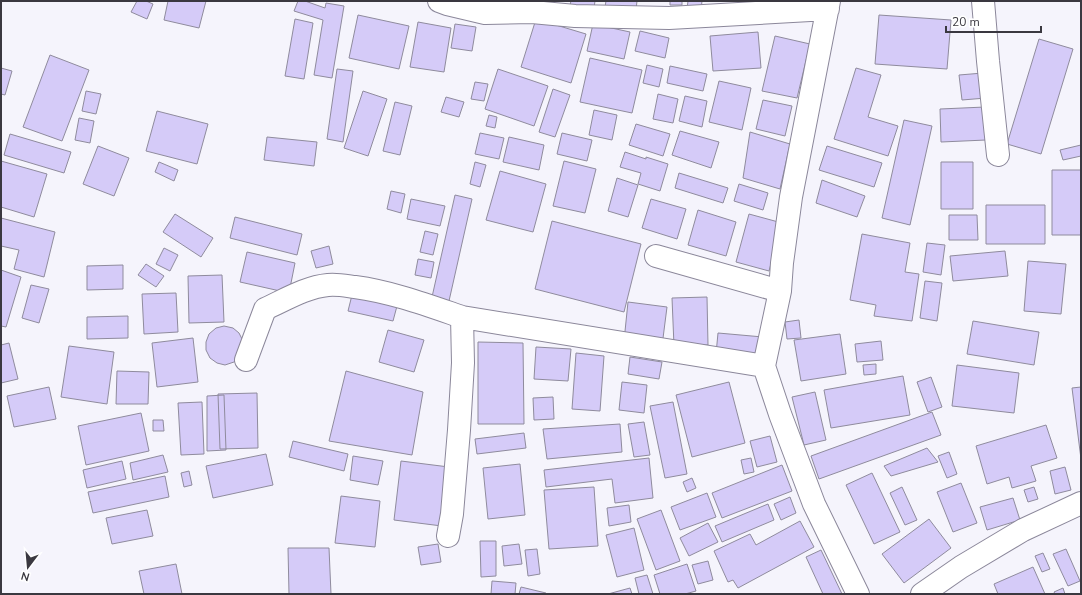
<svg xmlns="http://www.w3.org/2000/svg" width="1082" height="595" viewBox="0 0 1082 595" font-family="'Nunito Sans',sans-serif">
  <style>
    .building { fill: #d5cbf8; stroke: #8f8b9d }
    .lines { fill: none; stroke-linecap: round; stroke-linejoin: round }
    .street-casing { stroke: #8b879a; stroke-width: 24 }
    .street { stroke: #fff; stroke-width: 22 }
  </style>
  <rect width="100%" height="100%" fill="#f5f4fc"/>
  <!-- building -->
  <path class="building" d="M137,1H146L153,4L147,19L131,12Z
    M168,1H206L199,28L164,20Z
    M298,1H305L325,8L326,3L344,6L332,78L314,75L323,20L294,11Z
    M571,1H595L594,8L570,5Z
    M606,1H637L636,10L605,7Z
    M670,1H682V5H670Z
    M688,1H702L701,10L687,9Z
    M358,15L409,26L399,69L349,58Z
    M879,15L951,20L947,69L875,64Z
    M295,19L313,23L304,79L285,76Z
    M536,19L586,34L571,83L521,67Z
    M418,22L451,28L444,72L410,67Z
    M455,24L476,27L472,51L451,48Z
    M593,24L630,32L624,59L587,51Z
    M640,31L669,38L665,58L635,51Z
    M758,32L761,68L713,71L710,36Z
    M775,36L810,44L797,98L762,91Z
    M1039,39L1073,49L1041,154L1007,144Z
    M50,55L89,70L62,141L23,127Z
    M590,58L642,70L632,113L580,102Z
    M647,65L663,69L659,87L643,83Z
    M670,66L707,74L703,91L667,83Z
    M1,68L12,71L5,95L1,94Z
    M856,68L881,75L868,117L898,126L888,156L834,139Z
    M337,69L353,71L343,142L327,139Z
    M498,69L548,86L534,126L485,109Z
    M983,73L986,98L962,100L959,75Z
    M719,81L751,88L742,130L709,122Z
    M475,82L488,84L484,101L471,99Z
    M553,89L570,95L555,137L539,132Z
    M86,91L101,94L96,114L82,111Z
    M363,91L387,99L368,156L344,148Z
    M658,94L678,99L673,123L653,119Z
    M685,96L707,101L702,127L679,121Z
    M446,97L464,102L459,117L441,112Z
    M763,100L792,106L785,136L756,129Z
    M395,102L412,106L400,155L383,151Z
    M985,107L986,140L941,142L940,109Z
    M594,110L617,115L612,140L589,135Z
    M157,111L208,124L197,164L146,151Z
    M489,115L497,117L495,128L486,126Z
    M79,118L94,121L90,143L75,140Z
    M904,120L932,126L910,225L882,218Z
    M636,124L670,134L663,156L629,145Z
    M680,131L719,142L711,168L672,155Z
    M750,132L790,144L780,189L743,178Z
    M480,133L504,138L499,159L475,154Z
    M562,133L592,140L587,161L557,154Z
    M10,134L71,152L64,173L4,155Z
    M267,137L317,142L314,166L264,160Z
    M509,137L544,145L539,170L503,162Z
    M1081,145V156L1063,160L1060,150Z
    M98,146L129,158L114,196L83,184Z
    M827,146L882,163L874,187L819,170Z
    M625,152L646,159V157L668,164L660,191L638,184L641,173L620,167Z
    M1,161L47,174L34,217L1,207Z
    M564,161L596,169L585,213L553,206Z
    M159,162L178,170L174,181L155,172Z
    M475,162L486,165L480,187L470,184Z
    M941,162H973V209H941Z
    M1052,170H1081V235H1052Z
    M500,171L546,184L533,232L486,220Z
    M679,173L728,188L723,203L675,188Z
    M617,178L638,185L628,217L608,211Z
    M822,180L865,196L857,217L816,203Z
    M739,184L768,193L763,210L734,201Z
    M391,191L405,194L401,213L387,209Z
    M455,195L472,199L449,301L432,297Z
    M411,199L445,206L440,226L407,219Z
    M651,199L686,209L677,239L642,228Z
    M986,205H1045V244H986Z
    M698,210L736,222L726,256L688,245Z
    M175,214L213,238L201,257L163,232Z
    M749,214L782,223L769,271L736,262Z
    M949,215H977L978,240H949Z
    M235,217L302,234L297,255L230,238Z
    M1,218L55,232L44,277L14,269L19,250L1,246Z
    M552,221L641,244L624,312L535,289Z
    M425,231L438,234L433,255L420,252Z
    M862,234L910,243L905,272L919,274L912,321L874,316L876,305L850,300Z
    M927,243L945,245L941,275L923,272Z
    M329,246L333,264L316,268L311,251Z
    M164,248L178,255L170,271L156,264Z
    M1005,251L1008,276L953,281L950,256Z
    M247,252L295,263L289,293L240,282Z
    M418,259L434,262L431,278L415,275Z
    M1028,261L1066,264L1061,314L1024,311Z
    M146,264L164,276L156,287L138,275Z
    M123,265V289L87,290V266Z
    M1,270L21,277L6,327L1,326Z
    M222,275L224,322L189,323L188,276Z
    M925,281L942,283L937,321L920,318Z
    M31,285L49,289L39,323L22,318Z
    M176,293L178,332L144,334L142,294Z
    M352,295L397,306L393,321L348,311Z
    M707,297L708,345L674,346L672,298Z
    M628,302L667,307L662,346L624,341Z
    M128,316V338L87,339V317Z
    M799,320L801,338L787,339L785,322Z
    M973,321L1039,332L1034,365L967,354Z
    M224,326L233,328L239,333L243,341L240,357L234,362L225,365L217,363L210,358L206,350V342L209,334L216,328Z
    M388,330L424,340L414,372L379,362Z
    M718,333L763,337L761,358L716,354Z
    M840,334L846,374L801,381L794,340Z
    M193,338L198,382L157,387L152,343Z
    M881,341L883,360L857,362L855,344Z
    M478,342L523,343L524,424H478Z
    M9,343L18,379L1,383V345Z
    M69,346L114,352L107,404L61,397Z
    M536,347L571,349L568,381L534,379Z
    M576,353L604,356L600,411L572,409Z
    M630,357L662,362L659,379L628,374Z
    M876,364V374L864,375L863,365Z
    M957,365L1019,373L1014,413L952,406Z
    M117,371L149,372L148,404H116Z
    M346,371L423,392L412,455L329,441Z
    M903,376L910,415L831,428L824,390Z
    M931,377L942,407L928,412L917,382Z
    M622,382L647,385L644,413L619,410Z
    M729,382L745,443L692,457L676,395Z
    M49,387L56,419L14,427L7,396Z
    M1081,387V459L1072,388Z
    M815,392L826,440L804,445L792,397Z
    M257,393L258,448L220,449L218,394Z
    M224,395L226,450L207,451V396Z
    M553,397L554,419L534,420L533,398Z
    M202,402L204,454L181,455L178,403Z
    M673,402L687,474L665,478L650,406Z
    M932,412L941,435L819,479L811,456Z
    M141,413L149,451L86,465L78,426Z
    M153,420H163L164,431H153Z
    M644,422L650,455L634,457L628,424Z
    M620,424L622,452L547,459L543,429Z
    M1046,425L1057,458L1031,466L1036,481L1012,488L1009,477L987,484L976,446Z
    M524,433L526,448L477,454L475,439Z
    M770,436L777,462L757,467L750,441Z
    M293,441L348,454L344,471L289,457Z
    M927,448L938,462L891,476L884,466Z
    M949,452L957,474L947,478L938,456Z
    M266,454L273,485L213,498L206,466Z
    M163,455L168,472L133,480L130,463Z
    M353,456L383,461L378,485L350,480Z
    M649,458L653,498L615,503L612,479L546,487L544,470Z
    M751,458L754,472L744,474L741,460Z
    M122,461L126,479L87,488L83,470Z
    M401,461L449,467L442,526L394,520Z
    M520,464L525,515L488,519L483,468Z
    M782,465L792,491L722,518L712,493Z
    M1065,467L1071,490L1055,494L1050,471Z
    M189,471L192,485L184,487L181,473Z
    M872,473L900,532L874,544L846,485Z
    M165,476L169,497L93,513L88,492Z
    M692,478L696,488L687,492L683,482Z
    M961,483L977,523L953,532L937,492Z
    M594,487L598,546L549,549L544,490Z
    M902,487L917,520L905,525L890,493Z
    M1034,487L1038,499L1028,502L1024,490Z
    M707,493L716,517L680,530L671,507Z
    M341,496L380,501L375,547L335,543Z
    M790,497L796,513L781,520L774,504Z
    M1013,498L1020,520L987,530L980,507Z
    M768,504L774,520L722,542L715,526Z
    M629,505L631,522L609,526L607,508Z
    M147,510L153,536L112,544L106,518Z
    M661,510L680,561L656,570L637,519Z
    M929,519L951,548L904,583L882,554Z
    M800,521L814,547L738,588L733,580L728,582L714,551L750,534L756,545Z
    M708,523L718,542L689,556L680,538Z
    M634,528L644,570L617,577L606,535Z
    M480,541H496V576L481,577Z
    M438,544L441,562L421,565L418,547Z
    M519,544L522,564L504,566L502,546Z
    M288,548H329L331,594H289Z
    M537,549L540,574L528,576L525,550Z
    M1066,549L1080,581L1068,586L1053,554Z
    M821,550L842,594H823L806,557Z
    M1043,553L1050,569L1042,572L1035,556Z
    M708,561L713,580L698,584L692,565Z
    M176,564L182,594H144L139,571Z
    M687,564L696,591L685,594H660L654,575Z
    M1033,567L1045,594H998L994,584Z
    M647,575L653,594H639L635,578Z
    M492,581L516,583L515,594H491Z
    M521,587L546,593V594H519Z
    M630,588L632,594H608Z
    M1063,588L1065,594H1055L1054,592Z"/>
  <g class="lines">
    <defs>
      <path id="street" d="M439,1L447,4L485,13L532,12L575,16L669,18L828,9
        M829,1L791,197L782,263L780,291L764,366L780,414L814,504L858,594
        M983,1L988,61L998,155
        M656,256L780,291
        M246,360L265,309C285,300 306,287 328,285C337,284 347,286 355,287C392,292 427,305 462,317
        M448,536L452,514L459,430L463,363L462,317L764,366
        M922,594L961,567L1023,530L1081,503"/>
    </defs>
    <!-- street casing -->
    <use href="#street" class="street-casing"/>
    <!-- street -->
    <use href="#street" class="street"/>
  </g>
  <!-- border -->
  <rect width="1082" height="595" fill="none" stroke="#3a3840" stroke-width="4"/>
  <!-- north arrow -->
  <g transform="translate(28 567) rotate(196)" stroke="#ffffff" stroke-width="3" paint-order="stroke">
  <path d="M0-3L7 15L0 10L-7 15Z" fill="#3a3840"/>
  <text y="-6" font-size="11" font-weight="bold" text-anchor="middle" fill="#3a3840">N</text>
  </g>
  <!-- scale -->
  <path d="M946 26v6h95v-6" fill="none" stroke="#3a3840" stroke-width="2"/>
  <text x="952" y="26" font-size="12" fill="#3a3840" stroke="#ffffff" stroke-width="3" paint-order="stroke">20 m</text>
</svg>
